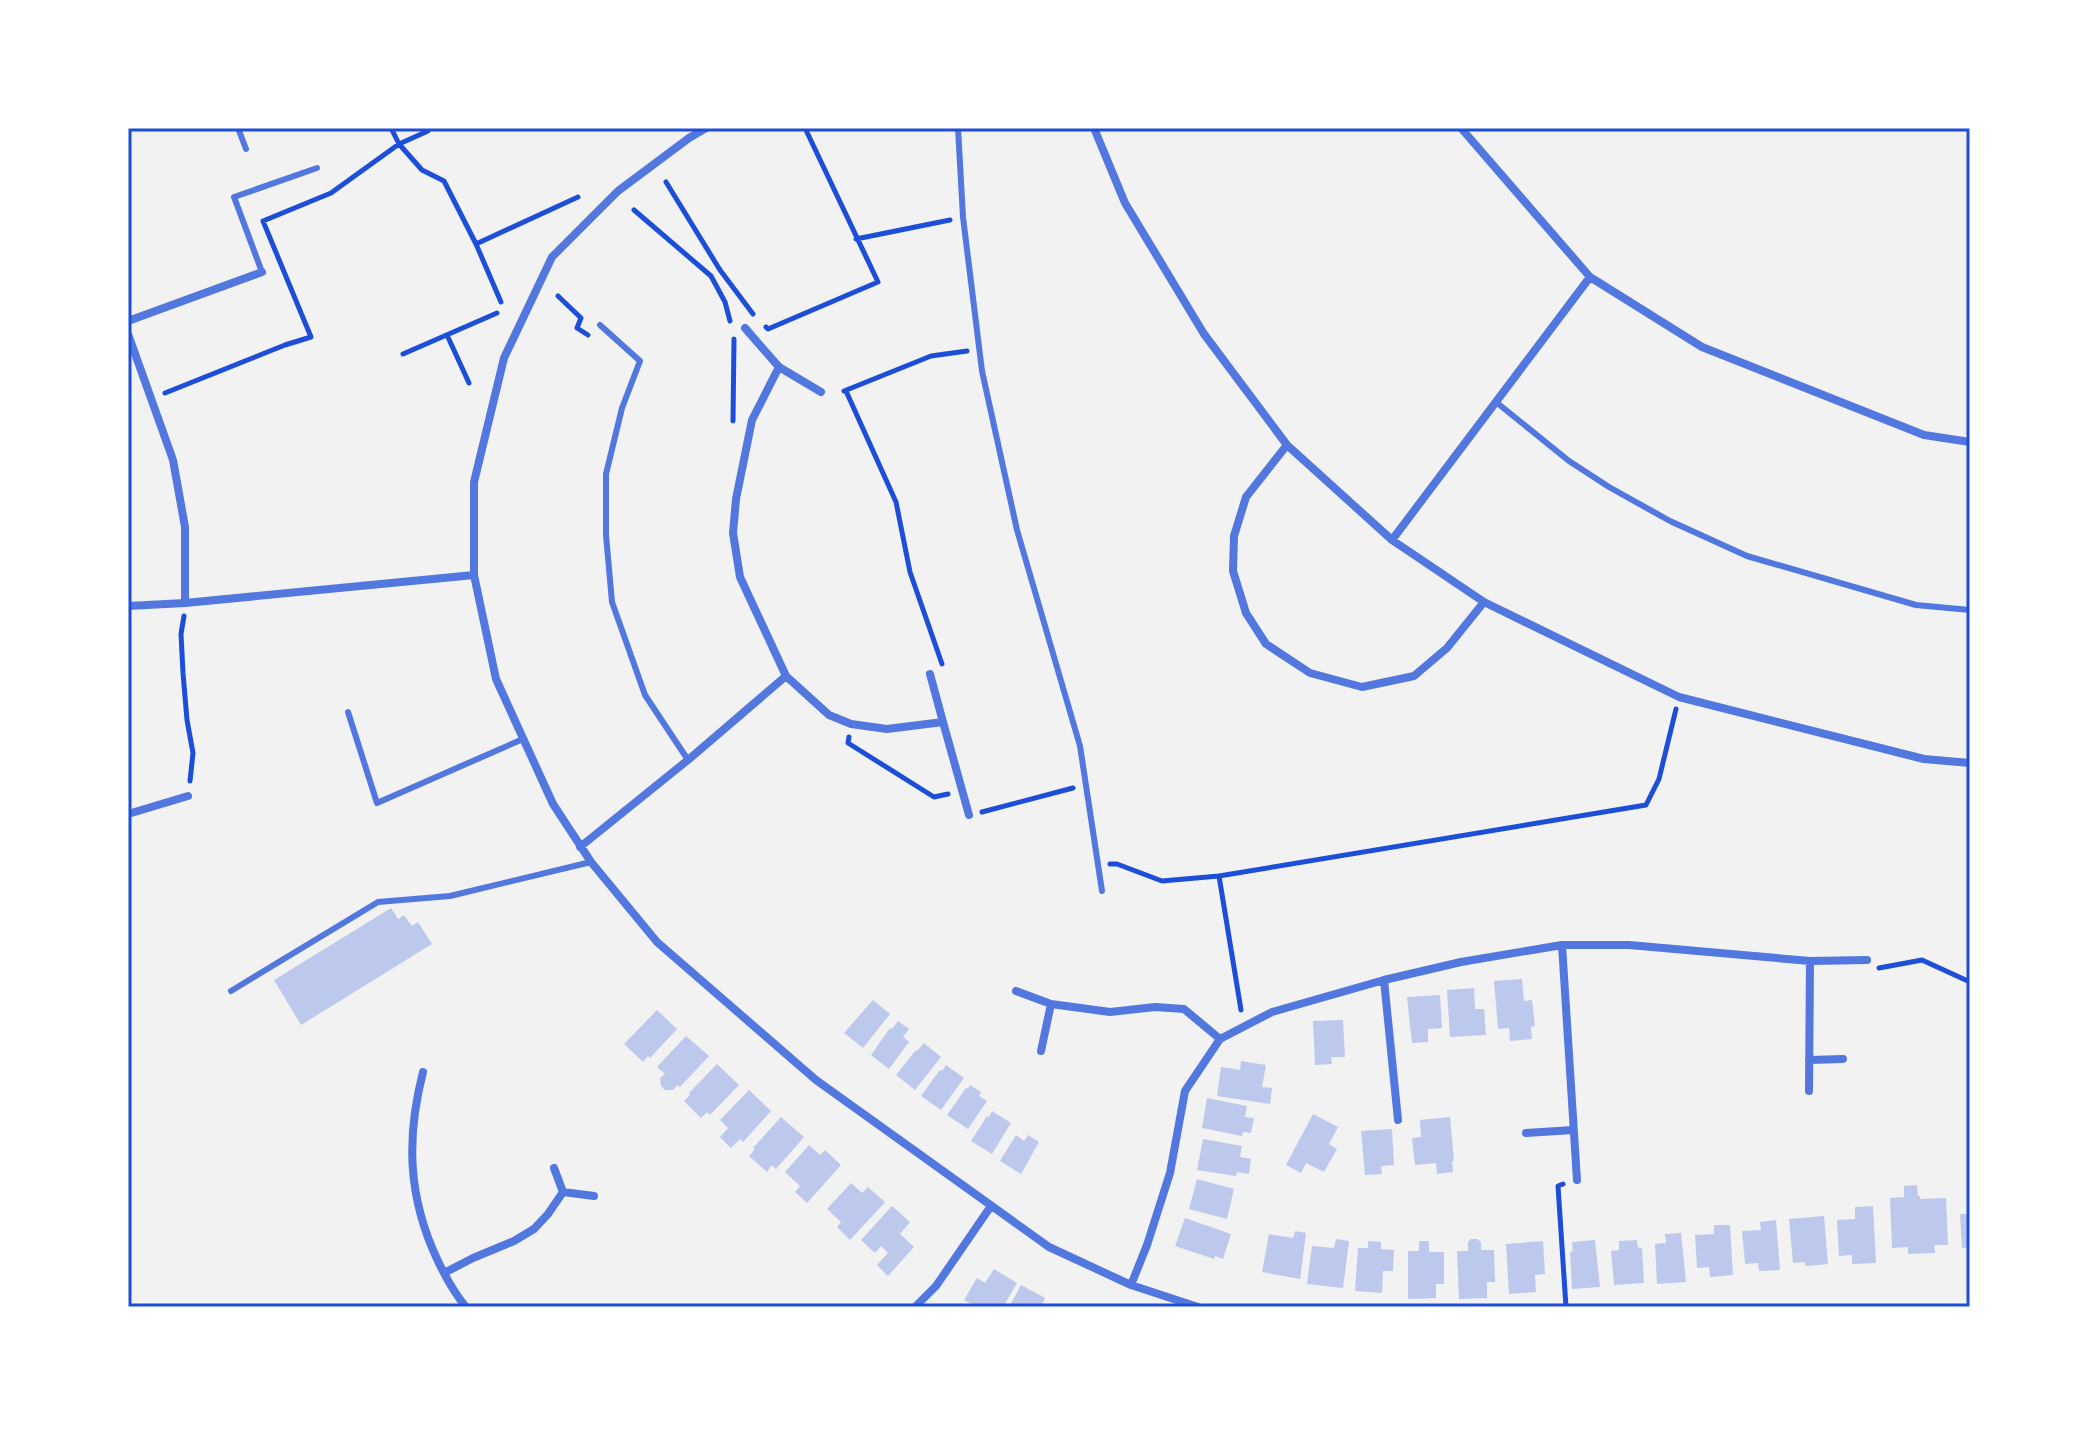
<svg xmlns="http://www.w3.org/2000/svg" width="2098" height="1435" viewBox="0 0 2098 1435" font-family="'PT Sans Narrow',sans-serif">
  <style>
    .building { fill: #bdc9ec }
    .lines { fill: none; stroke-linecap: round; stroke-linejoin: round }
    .path { stroke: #1d4ed8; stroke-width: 5 }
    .service { stroke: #5277de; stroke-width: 6 }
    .minor { stroke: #5277de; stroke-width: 8 }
    .neatline { fill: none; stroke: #1d4ed8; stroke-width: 3 }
  </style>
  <rect width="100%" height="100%" fill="#f2f2f2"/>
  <!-- building -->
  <path class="building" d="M391,908L398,919L404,915L412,926L418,922L432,944L301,1025L274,980Z
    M1522,979L1524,1001L1532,1000L1535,1026L1531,1027L1532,1039L1510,1041L1509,1028L1498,1029L1494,981Z
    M1474,988L1475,1009H1484L1486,1035L1450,1037L1447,990Z
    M1440,995L1442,1028L1428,1029V1042L1412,1043L1407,997Z
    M873,1000L890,1014L863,1048L844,1033Z
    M657,1010L677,1029L650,1058L648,1056L643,1062L624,1044Z
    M1343,1020L1345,1057H1331L1332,1064L1315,1065L1313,1021Z
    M898,1021L909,1029L903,1037L909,1042L889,1069L871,1055L890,1028L892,1029Z
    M686,1036L709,1056L680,1087L677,1085L673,1090H665L661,1086L660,1078L665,1074L657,1067Z
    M924,1043L941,1057L915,1090L896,1075L916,1050L917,1051Z
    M1241,1061L1266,1065L1262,1087L1272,1088L1270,1104L1217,1096L1221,1067L1240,1070Z
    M717,1064L739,1085L710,1115L707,1112L701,1118L684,1101L690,1095L689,1093Z
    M946,1065L964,1078L941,1110L921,1096L940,1070L942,1071Z
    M970,1085L981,1092L979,1096L987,1101L968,1129L947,1115L966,1088L968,1089Z
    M749,1090L771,1111L743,1142L740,1139L731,1148L720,1137L728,1128L720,1120Z
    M1207,1098L1247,1106L1245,1117L1254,1118L1251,1133L1243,1132L1242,1136L1202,1128Z
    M992,1111L1011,1123L992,1154L971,1141L987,1116L989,1117Z
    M1313,1114L1338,1127L1329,1144L1337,1149L1324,1172L1306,1163L1301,1173L1286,1165Z
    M781,1117L804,1137L776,1169L772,1165L767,1172L749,1156L755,1149L753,1148Z
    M1450,1117L1454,1161H1452L1453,1172L1437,1174L1436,1163L1415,1165L1412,1138L1421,1137L1420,1120Z
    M1392,1129L1394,1165L1381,1166L1382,1174L1365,1175L1361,1131Z
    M1016,1135L1024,1141L1028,1135L1039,1142L1021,1174L1000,1161Z
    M1203,1139L1242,1146L1240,1157L1251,1159L1249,1174L1237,1172L1236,1176L1197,1170Z
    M809,1145L820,1155L825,1150L841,1165L807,1203L795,1192L800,1186L785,1172Z
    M1197,1179L1234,1189L1227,1219L1189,1209Z
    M851,1183L862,1193L868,1187L885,1202L850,1240L837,1227L841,1222L827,1209Z
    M1917,1185L1918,1196H1920V1199L1946,1198L1948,1245H1934L1935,1253L1908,1254V1247L1892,1248L1890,1198L1904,1197V1186Z
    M892,1206L910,1222L900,1234L914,1247L888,1276L877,1265L888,1253L881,1246L875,1253L861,1240Z
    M1873,1206L1876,1263L1852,1264V1255L1839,1256L1837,1220L1855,1219V1207Z
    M1960,1214H1970V1247L1962,1248Z
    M1824,1216L1828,1264L1805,1266V1262L1793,1263L1789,1219Z
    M1185,1218L1231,1234L1223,1259L1215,1256L1214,1259L1175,1246Z
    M1776,1220L1780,1270L1759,1271L1758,1263L1745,1264L1742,1231L1761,1230L1760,1222Z
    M1714,1225H1730L1733,1275L1710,1277L1709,1267L1697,1268L1695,1235L1714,1234Z
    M1295,1231L1306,1233L1300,1279L1262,1272L1269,1234L1293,1238Z
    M1681,1233L1686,1282L1657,1284L1655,1244L1666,1243L1665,1234Z
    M1336,1239L1349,1241L1343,1288L1307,1284L1312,1246L1334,1248Z
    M1471,1239H1477L1481,1242V1250H1494L1495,1282H1487V1298L1459,1299L1457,1251H1468V1242Z
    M1595,1240L1600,1287L1572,1289L1570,1252L1573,1251L1572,1242Z
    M1637,1240L1638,1248H1642L1644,1283L1614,1285L1611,1251L1619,1250V1241Z
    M1368,1241L1381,1242V1249L1394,1250L1393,1271H1383L1382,1293L1355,1291L1358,1248H1368Z
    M1419,1241H1429V1252H1444V1284H1436V1298L1408,1299V1251H1419Z
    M1543,1241L1545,1274L1535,1275L1536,1292L1509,1294L1506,1244Z
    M994,1269L1017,1283L1003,1307H976L964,1300L977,1278L985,1283Z
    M1021,1285L1045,1298L1041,1307H1009Z"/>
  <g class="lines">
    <!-- path -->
    <path class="path" d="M391,128L399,144L422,170L444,181L476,244L501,302
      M666,182L720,270L753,314
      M634,210L711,276L725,302L730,321
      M856,239L950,220
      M476,244L578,197
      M558,296L581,318L577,328L588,335
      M766,327L768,329L878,282L805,128
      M447,335L469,383
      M403,354L497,313
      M844,391L931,356L967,351
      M846,391L896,502L910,572L942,664
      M165,393L285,345L311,337L263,221L331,193L399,144L428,131V128
      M733,421L734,339
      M184,616L181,634L183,673L187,720L193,753L190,781
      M849,737L848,743L934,797L948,794
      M982,812L1073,788
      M1110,864H1117L1162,881L1219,876L1646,805L1659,779L1676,709
      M1219,876L1241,1010
      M1879,968L1922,960L1970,982
      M1563,1184L1558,1186L1566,1307"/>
    <!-- service -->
    <path class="service" d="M238,128L246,149
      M958,128L963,217L982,371L1017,530L1080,746L1102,891
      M262,272L234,197L317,168
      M600,325L640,361L622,408L606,474V535L612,602L645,695L688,760
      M1496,402L1569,461L1609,487L1670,521L1747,556L1916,605L1970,610
      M348,712L377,803L523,739
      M231,991L378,902L450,896L591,862"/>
    <!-- minor -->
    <path class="minor" d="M706,128L689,138L618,191L552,257L504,358L474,482V575L496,679L553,804L591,862L657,942L816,1080L1049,1247L1131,1285L1198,1307
      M1094,128L1125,203L1204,334L1287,445L1392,540L1484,602L1679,697L1924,759L1970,763
      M1461,128L1590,277L1702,347L1924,435L1970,442
      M128,321L262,272
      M745,328L779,367L752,420L736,499L733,533L740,577L786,676L829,715L851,724L887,729L943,722L969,815
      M128,334L173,460L185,527V603
      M779,367L821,392
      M1287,445L1246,497L1234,536L1233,571L1246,613L1266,644L1310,673L1362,687L1414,676L1447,648L1484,602
      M1392,540L1590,277
      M128,606L185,603L474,575
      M930,674L943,722
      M128,814L188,796
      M580,847L688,760L786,676
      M1562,945L1577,1180
      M1384,980L1398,1120
      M1016,991L1051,1004L1110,1012L1155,1007L1184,1009L1220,1039
      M1041,1051L1051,1004
      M1809,1060L1843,1059
      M423,1072C406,1138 408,1197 437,1259C445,1276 454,1293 466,1307
      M1809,1091L1810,961
      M1526,1133L1573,1130
      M554,1168L563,1192
      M563,1192L594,1196
      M444,1273L473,1258L514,1241L534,1229L548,1214L563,1192
      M1131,1285L1147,1245L1170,1173L1185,1091L1220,1039L1272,1012L1384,980L1461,962L1562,945H1629L1810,961L1867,960
      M915,1307L936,1286L991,1206"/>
  </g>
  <!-- border -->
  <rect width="2098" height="1435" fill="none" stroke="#ffffff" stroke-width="260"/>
  <rect x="130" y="130" width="1838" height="1175" class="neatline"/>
</svg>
